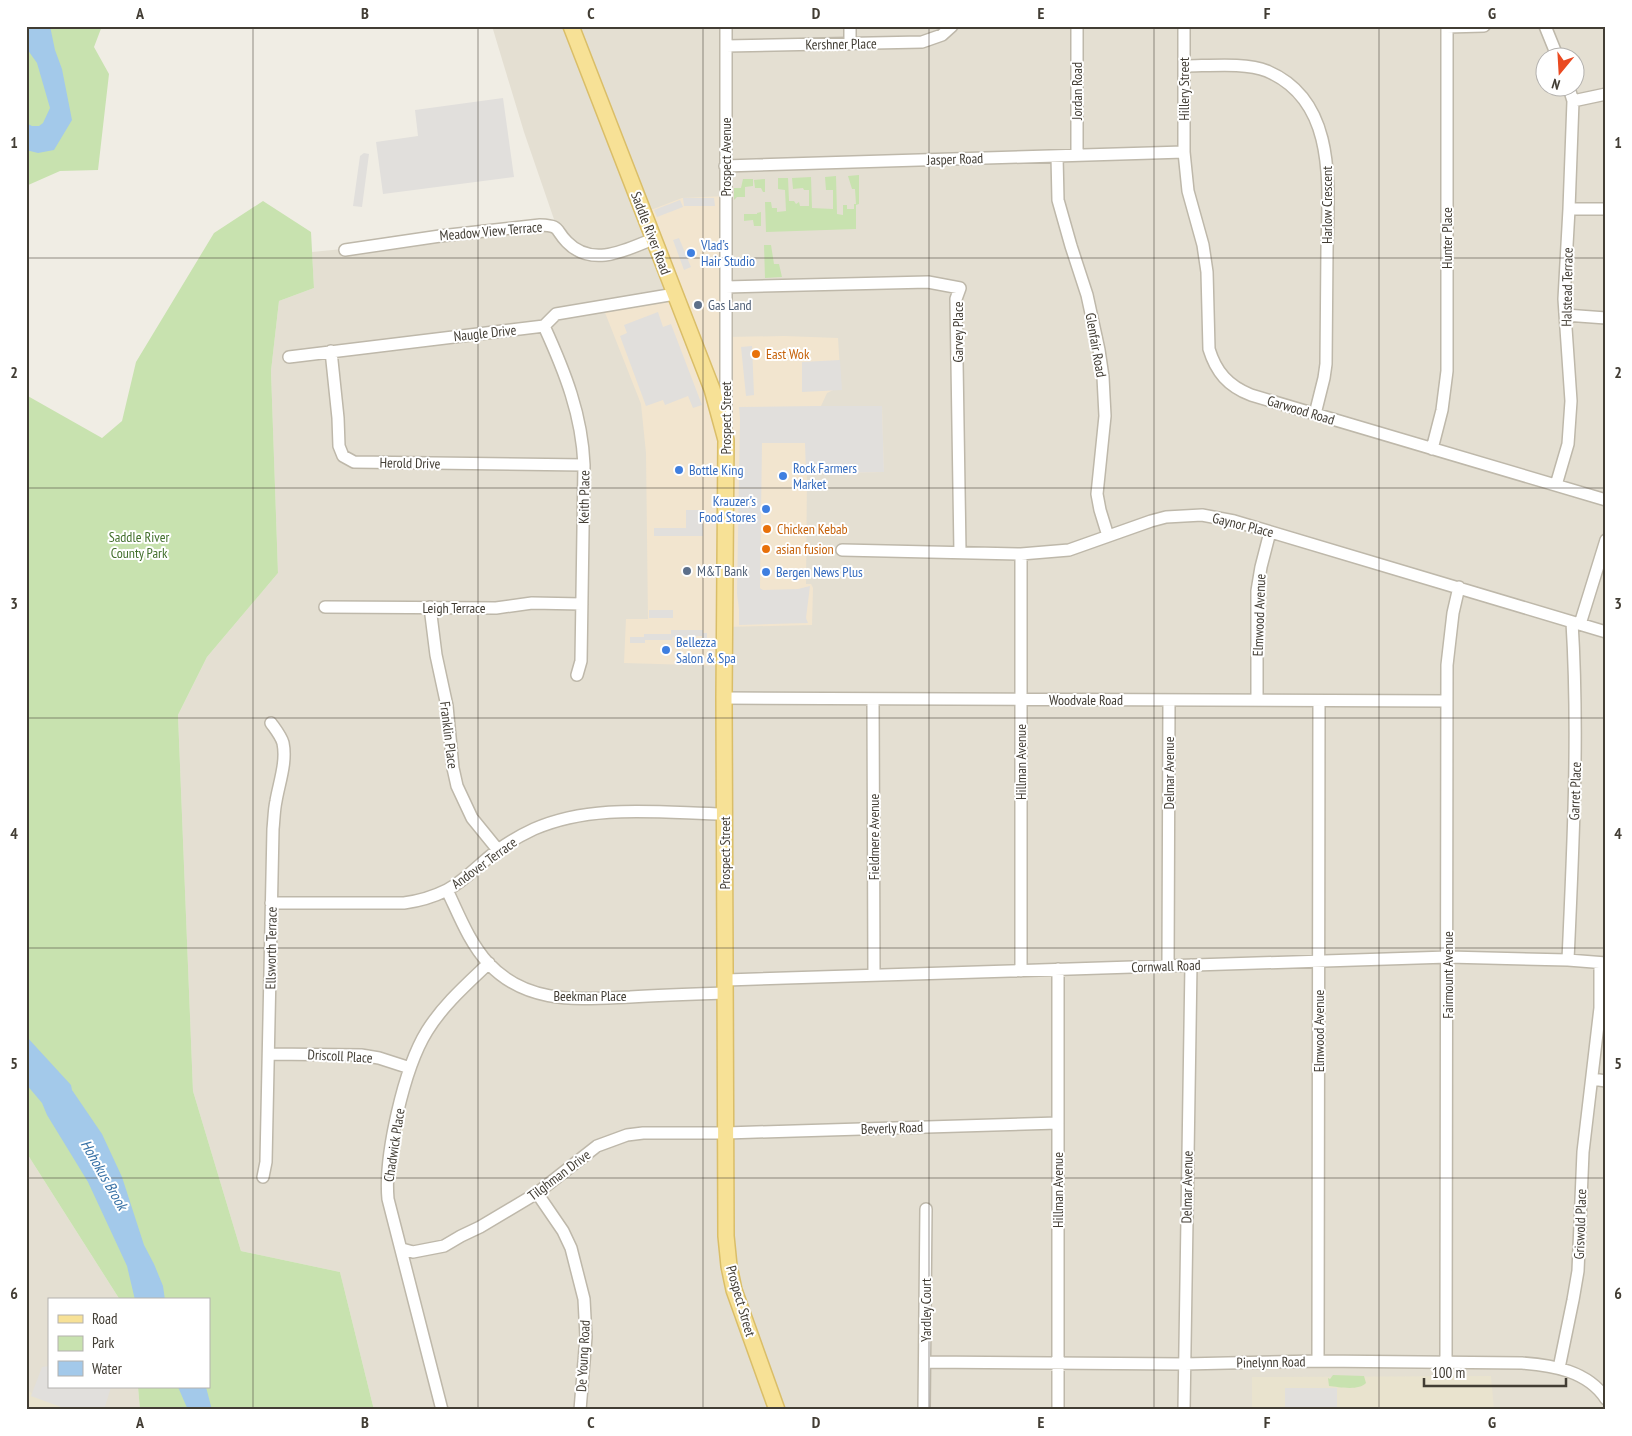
<svg xmlns="http://www.w3.org/2000/svg" width="1632" height="1436" viewBox="0 0 1632 1436" font-family="'PT Sans Narrow',sans-serif">
  <style>
    .residential { fill: #e4dfd2; fill-rule: evenodd }
    .commercial { fill: #f2e5cf }
    .education { fill: #e9e3ce }
    .green { fill: #c8e2af }
    .parking { fill: #e1dfdc }
    .water { fill: #a3c9ea }
    .lines { fill: none; stroke-linecap: round; stroke-linejoin: round }
    .minor-casing { stroke: #beb8aa; stroke-width: 14 }
    .major-casing { stroke: #dabe68; stroke-width: 18 }
    .minor { stroke: #fff; stroke-width: 11 }
    .major { stroke: #f7e196; stroke-width: 15 }
    .grid { fill: none; stroke: #423d34; stroke-width: 1; stroke-opacity: 0.55 }
    .shop-dot { fill: #3f7fe0; stroke: #fff; stroke-width: 2 }
    .service-dot { fill: #5c6f8a; stroke: #fff; stroke-width: 2 }
    .food-dot { fill: #e8710a; stroke: #fff; stroke-width: 2 }
    .labels { text-anchor: middle; stroke-width: 4; stroke-linejoin: round; paint-order: stroke }
    .street-label { font-size: 14px; fill: #423d34; stroke: #fff }
    .shop-label { font-size: 14px; fill: #366cbe; stroke: #fff; text-anchor: start }
    .service-label { font-size: 14px; fill: #4e5e75; stroke: #fff; text-anchor: start }
    .food-label { font-size: 14px; fill: #c56008; stroke: #fff; text-anchor: start }
    .park-label { font-size: 14px; fill: #426f2c; stroke: #fff }
    .water-label { font-size: 15px; font-style: italic; fill: #3670a5; stroke: #fff }
    .neatline { fill: none; stroke: #423d34; stroke-width: 2 }
    .grid-label { font-size: 16px; text-anchor: middle; font-weight: bold; fill: #423d34 }
  </style>
  <rect width="100%" height="100%" fill="#f0ede4"/>
  <!-- residential -->
  <path class="residential" d="M492,26H1606V1410H374L340,1272L241,1251L193,1091L178,715L207,657L278,573L271,371L279,301L314,288L312,252L557,228L524,132ZM1544,58H1574V88H1544Z
    M26,1152L120,1300H49V1387H138L140,1410H26Z"/>
  <!-- commercial -->
  <path class="commercial" d="M726,196L727,337L784,336L838,338L841,386L827,393L821,406H882L884,472L807,474L806,584H811L813,588L812,625L725,627V666L624,663L626,619H648L646,453L641,404L602,305L675,294L643,213L682,198Z"/>
  <!-- education -->
  <path class="education" d="M1491,1376L1494,1410H1252V1377Z
    M26,1387L31,1393L76,1410H26Z"/>
  <!-- green -->
  <path class="green" d="M26,26H102L94,47L109,74L98,170L60,171L26,186Z
    M859,175V204L856,205V229L766,232L765,202H771L772,208H777V212L786,211L785,190L778,189V178H788L789,201H794L796,204L799,202L800,206H809V190H804L803,188L793,189L792,178L811,177L812,208L833,209V190H826L825,177L836,176L837,214L843,215V205H847V209H854V204H856L855,189H852L848,176Z
    M743,179H753V186L745,187V197H737L734,200V188H741Z
    M765,179V192H763L761,188H755L754,180Z
    M263,201L311,232L314,288L279,301L271,371L278,573L207,657L178,715L193,1091L241,1251L340,1272L374,1410H140L138,1387H209V1300H120L26,1152V395L102,438L122,421L136,362L214,233Z
    M761,212V226H754L753,220L744,221V214H757V213Z
    M764,245H771L774,264H779L782,277L765,278Z
    M1333,1375L1364,1376L1366,1383C1359,1391 1339,1387 1329,1386L1328,1378L1330,1379Z"/>
  <!-- parking -->
  <path class="parking" d="M503,98L514,177L383,194L376,142L418,136L415,110Z
    M364,153L369,154L362,207L353,206L360,156Z
    M683,198H714L715,206H684Z
    M680,200L683,207L657,217L654,210Z
    M679,238L691,267L684,270L673,240Z
    M658,312L663,327L671,324L702,405L693,408L688,396L665,405L663,400L646,406L620,336L627,333L624,325Z
    M752,346L754,395L746,396L741,347Z
    M840,360L842,390L802,392V362Z
    M817,406H882L884,472L806,474L805,443H762L760,588L763,590L798,589L810,586L806,618L808,623L739,625V609L737,594L740,419L739,407Z
    M686,510H703V536H654V528H686Z
    M649,610H673V618H649Z
    M671,630H703V633H707V640H702V636L673,637L672,640H645V643H630V637H644V634H671Z
    M49,1366V1387H111L104,1410H69L31,1396L42,1367Z
    M1285,1388H1337V1410H1285Z"/>
  <!-- water -->
  <path class="water" d="M26,26H50L55,50L62,69L72,120L54,150L38,153L26,150V123L32,126H39L43,123L50,108L37,63L27,49Z
    M26,1036L71,1085L72,1090L102,1134L122,1177L144,1245L154,1264L163,1286L165,1300H135L127,1266L88,1182L47,1115L42,1103L26,1084Z
    M178,1387H206L212,1410H188Z"/>
  <g class="lines">
    <defs>
      <path id="minor" d="M726,26V427
        M850,26V44
        M1077,26V155
        M1184,26V152L1188,191L1203,245L1207,272L1209,349C1216,372 1228,386 1251,395L1606,500
        M1545,26L1558,58
        M1447,27L1484,26
        M726,46L922,42L942,35L952,26
        M1184,66C1208,66 1246,62 1267,71C1338,101 1328,187 1327,250C1327,288 1326,326 1326,364L1324,378L1315,414
        M1573,101L1606,94
        M1057,156L1058,200L1071,246L1087,295L1099,350L1103,377L1105,416L1097,494L1100,510L1108,536
        M725,166L1184,152
        M1569,209H1606
        M345,250L440,236L540,225C562,226 554,229 567,242C592,268 626,250 653,239
        M726,287L928,282L960,288L956,299L960,552
        M1565,315L1606,318
        M544,326C565,372 582,415 584,465L581,661L577,675
        M331,351L338,418L339,446L343,456L354,462L584,465
        M289,357L544,326L556,314L675,294
        M1432,449L1442,410L1447,371V26
        M1556,485L1568,444L1571,401L1564,299L1569,209L1573,101L1569,88
        M842,550L1021,554L1069,550L1151,521L1166,517L1202,515L1234,521L1606,632
        M325,607L496,608L532,603L582,604
        M430,607L436,655L447,706L453,768L457,786L472,818L498,850
        M1580,624L1606,540
        M724,698L1447,701
        M873,699L874,975
        M1257,700V591L1261,567L1270,532
        M447,890C459,915 469,942 488,963C527,1005 578,999 630,997C662,995 694,994 726,993
        M271,903H404C419,901 433,897 447,890C466,880 480,863 498,850C509,842 521,835 534,829C593,803 662,813 725,814
        M1568,960C1573,847 1579,735 1572,622
        M1168,966L1169,700
        M1021,971V554
        M726,980L1448,957L1568,960L1606,963
        M269,1054L361,1055L379,1058L410,1068
        M1592,1079L1606,1081
        M263,1177L266,1162L273,829C274,820 274,810 276,801C279,783 287,762 283,743C281,736 276,730 271,723
        M537,1193L563,1231L571,1248L584,1299L586,1337L580,1410
        M402,1249L413,1252L444,1246L461,1236L480,1227L537,1193L597,1146L627,1135L643,1133H726L1058,1123
        M1318,1361L1319,701
        M925,1362L1184,1364L1318,1361L1522,1363C1552,1365 1588,1371 1606,1399
        M1446,1363L1447,665L1453,613L1459,587
        M1559,1368L1573,1300L1578,1271L1583,1152L1600,1008V963
        M442,1410L388,1199C384,1156 404,1068 427,1031C443,1005 467,984 489,963
        M924,1410L926,1209
        M1058,1410V969
        M1184,1410L1191,965"/>
      <path id="major" d="M571,26L712,389L726,440L724,698L726,1236L729,1266L734,1290L777,1410"/>
    </defs>
    <!-- minor casing -->
    <use href="#minor" class="minor-casing"/>
    <!-- major casing -->
    <use href="#major" class="major-casing"/>
    <!-- minor -->
    <use href="#minor" class="minor"/>
    <!-- major -->
    <use href="#major" class="major"/>
  </g>
  <!-- grid -->
  <path class="grid" d="M253,26V1410M478,26V1410M703,26V1410M929,26V1410M1154,26V1410M1379,26V1410M26,258H1606M26,488H1606M26,718H1606M26,948H1606M26,1178H1606"/>
  <!-- markers -->
  <g class="shop-dot">
    <circle cx="691" cy="253" r="5"/>
    <circle cx="679" cy="470" r="5"/>
    <circle cx="783" cy="476" r="5"/>
    <circle cx="766" cy="509" r="5"/>
    <circle cx="766" cy="572" r="5"/>
    <circle cx="666" cy="650" r="5"/>
  </g>
  <g class="service-dot">
    <circle cx="698" cy="305" r="5"/>
    <circle cx="687" cy="571" r="5"/>
  </g>
  <g class="food-dot">
    <circle cx="756" cy="354" r="5"/>
    <circle cx="767" cy="529" r="5"/>
    <circle cx="766" cy="549" r="5"/>
  </g>
  <g class="labels">
    <!-- street labels -->
    <g class="street-label">
      <text transform="translate(841 44) rotate(-1)" y="5">Kershner Place</text>
      <text transform="translate(1184 89) rotate(-90)" y="5">Hillery Street</text>
      <text transform="translate(1077 91) rotate(-90)" y="5">Jordan Road</text>
      <text transform="translate(726 157) rotate(-90)" y="5">Prospect Avenue</text>
      <text transform="translate(955 159) rotate(-2)" y="5">Jasper Road</text>
      <text transform="translate(1327 205) rotate(-90)" y="5">Harlow Crescent</text>
      <text transform="translate(491 231) rotate(-5)" y="5">Meadow View Terrace</text>
      <text transform="translate(651 233) rotate(69)" y="5">Saddle River Road</text>
      <text transform="translate(1447 238) rotate(-90)" y="5">Hunter Place</text>
      <text transform="translate(1567 287) rotate(-89)" y="5">Halstead Terrace</text>
      <text transform="translate(958 332) rotate(-90)" y="5">Garvey Place</text>
      <text transform="translate(485 333) rotate(-6)" y="5">Naugle Drive</text>
      <text transform="translate(1096 345) rotate(80)" y="5">Glenfair Road</text>
      <text transform="translate(1301 410) rotate(17)" y="5">Garwood Road</text>
      <text transform="translate(726 418) rotate(-90)" y="5">Prospect Street</text>
      <text transform="translate(410 463) rotate(1)" y="5">Herold Drive</text>
      <text transform="translate(584 497) rotate(-89)" y="5">Keith Place</text>
      <text transform="translate(1243 525) rotate(14)" y="5">Gaynor Place</text>
      <text x="454" y="613">Leigh Terrace</text>
      <text transform="translate(1259 615) rotate(-88)" y="5">Elmwood Avenue</text>
      <text x="1086" y="705">Woodvale Road</text>
      <text transform="translate(449 735) rotate(83)" y="5">Franklin Place</text>
      <text transform="translate(1021 762) rotate(-90)" y="5">Hillman Avenue</text>
      <text transform="translate(1169 773) rotate(-90)" y="5">Delmar Avenue</text>
      <text transform="translate(1575 791) rotate(-88)" y="5">Garret Place</text>
      <text transform="translate(874 837) rotate(-90)" y="5">Fieldmere Avenue</text>
      <text transform="translate(725 853) rotate(-90)" y="5">Prospect Street</text>
      <text transform="translate(484 863) rotate(-36)" y="5">Andover Terrace</text>
      <text transform="translate(271 948) rotate(-89)" y="5">Ellsworth Terrace</text>
      <text transform="translate(1166 966) rotate(-2)" y="5">Cornwall Road</text>
      <text transform="translate(1448 975) rotate(-90)" y="5">Fairmount Avenue</text>
      <text x="590" y="1001">Beekman Place</text>
      <text transform="translate(1319 1031) rotate(-90)" y="5">Elmwood Avenue</text>
      <text transform="translate(340 1056) rotate(3)" y="5">Driscoll Place</text>
      <text transform="translate(892 1128) rotate(-2)" y="5">Beverly Road</text>
      <text transform="translate(394 1145) rotate(-81)" y="5">Chadwick Place</text>
      <text transform="translate(559 1175) rotate(-37)" y="5">Tilghman Drive</text>
      <text transform="translate(1187 1187) rotate(-89)" y="5">Delmar Avenue</text>
      <text transform="translate(1058 1190) rotate(-90)" y="5">Hillman Avenue</text>
      <text transform="translate(1580 1224) rotate(-88)" y="5">Griswold Place</text>
      <text transform="translate(741 1301) rotate(74)" y="5">Prospect Street</text>
      <text transform="translate(926 1310) rotate(-90)" y="5">Yardley Court</text>
      <text transform="translate(583 1356) rotate(-87)" y="5">De Young Road</text>
      <text transform="translate(1271 1362) rotate(-1)" y="5">Pinelynn Road</text>
    </g>
    <!-- shop labels -->
    <g class="shop-label">
      <text x="701" y="250">Vlad’s<tspan x="701" dy="16">Hair Studio</tspan></text>
      <text x="793" y="473">Rock Farmers<tspan x="793" dy="16">Market</tspan></text>
      <text x="689" y="475">Bottle King</text>
      <text x="756" y="506" text-anchor="end">Krauzer's<tspan x="756" dy="16">Food Stores</tspan></text>
      <text x="776" y="577">Bergen News Plus</text>
      <text x="676" y="647">Bellezza<tspan x="676" dy="16">Salon &amp; Spa</tspan></text>
    </g>
    <!-- service labels -->
    <g class="service-label">
      <text x="708" y="310">Gas Land</text>
      <text x="697" y="576">M&amp;T Bank</text>
    </g>
    <!-- food labels -->
    <g class="food-label">
      <text x="766" y="359">East Wok</text>
      <text x="777" y="534">Chicken Kebab</text>
      <text x="776" y="554">asian fusion</text>
    </g>
    <!-- park labels -->
    <g class="park-label">
      <text x="139" y="542">Saddle River<tspan x="139" dy="16">County Park</tspan></text>
    </g>
    <!-- water labels -->
    <g class="water-label">
      <text transform="translate(104 1175) rotate(60)" y="5">Hohokus Brook</text>
    </g>
  </g>
  <!-- border -->
  <rect width="1632" height="1436" fill="none" stroke="#ffffff" stroke-width="55"/>
  <!-- legend -->
  <rect x="48" y="1298" width="162" height="90" fill="#ffffff" stroke="#b3b1ae"/>
  <rect x="58" y="1315" width="25" height="8" fill="#f7e196" stroke="#b3b1ae"/>
  <text x="92" y="1324" font-size="15" fill="#423d34">Road</text>
  <rect x="58" y="1336" width="25" height="15" fill="#c8e2af" stroke="#b3b1ae"/>
  <text x="92" y="1348" font-size="15" fill="#423d34">Park</text>
  <rect x="58" y="1361" width="25" height="15" fill="#a3c9ea" stroke="#b3b1ae"/>
  <text x="92" y="1374" font-size="15" fill="#423d34">Water</text>
  <!-- north arrow -->
  <g transform="translate(1560 72) rotate(198)"><circle r="24" fill="#ffffff" stroke="#b3b1ae"/>
  <path d="M0-4L9 19L0 12L-9 19Z" fill="#ea4a21"/>
  <text y="-8" font-size="14" font-weight="bold" text-anchor="middle" fill="#423d34">N</text>
  </g>
  <!-- scale -->
  <path d="M1424 1378v8h142v-8" fill="none" stroke="#423d34" stroke-width="2.5"/>
  <text x="1432" y="1378" font-size="15" fill="#423d34" stroke="#ffffff" stroke-width="4" paint-order="stroke">100 m</text>
  <rect x="28" y="28" width="1576" height="1380" class="neatline"/>
  <g class="grid-label">
    <text x="140" y="19">A</text>
    <text x="365" y="19">B</text>
    <text x="591" y="19">C</text>
    <text x="816" y="19">D</text>
    <text x="1041" y="19">E</text>
    <text x="1267" y="19">F</text>
    <text x="1492" y="19">G</text>
    <text x="14" y="148">1</text>
    <text x="1618" y="148">1</text>
    <text x="14" y="378">2</text>
    <text x="1618" y="378">2</text>
    <text x="14" y="609">3</text>
    <text x="1618" y="609">3</text>
    <text x="14" y="839">4</text>
    <text x="1618" y="839">4</text>
    <text x="14" y="1069">5</text>
    <text x="1618" y="1069">5</text>
    <text x="14" y="1299">6</text>
    <text x="1618" y="1299">6</text>
    <text x="140" y="1428">A</text>
    <text x="365" y="1428">B</text>
    <text x="591" y="1428">C</text>
    <text x="816" y="1428">D</text>
    <text x="1041" y="1428">E</text>
    <text x="1267" y="1428">F</text>
    <text x="1492" y="1428">G</text>
  </g>
</svg>
